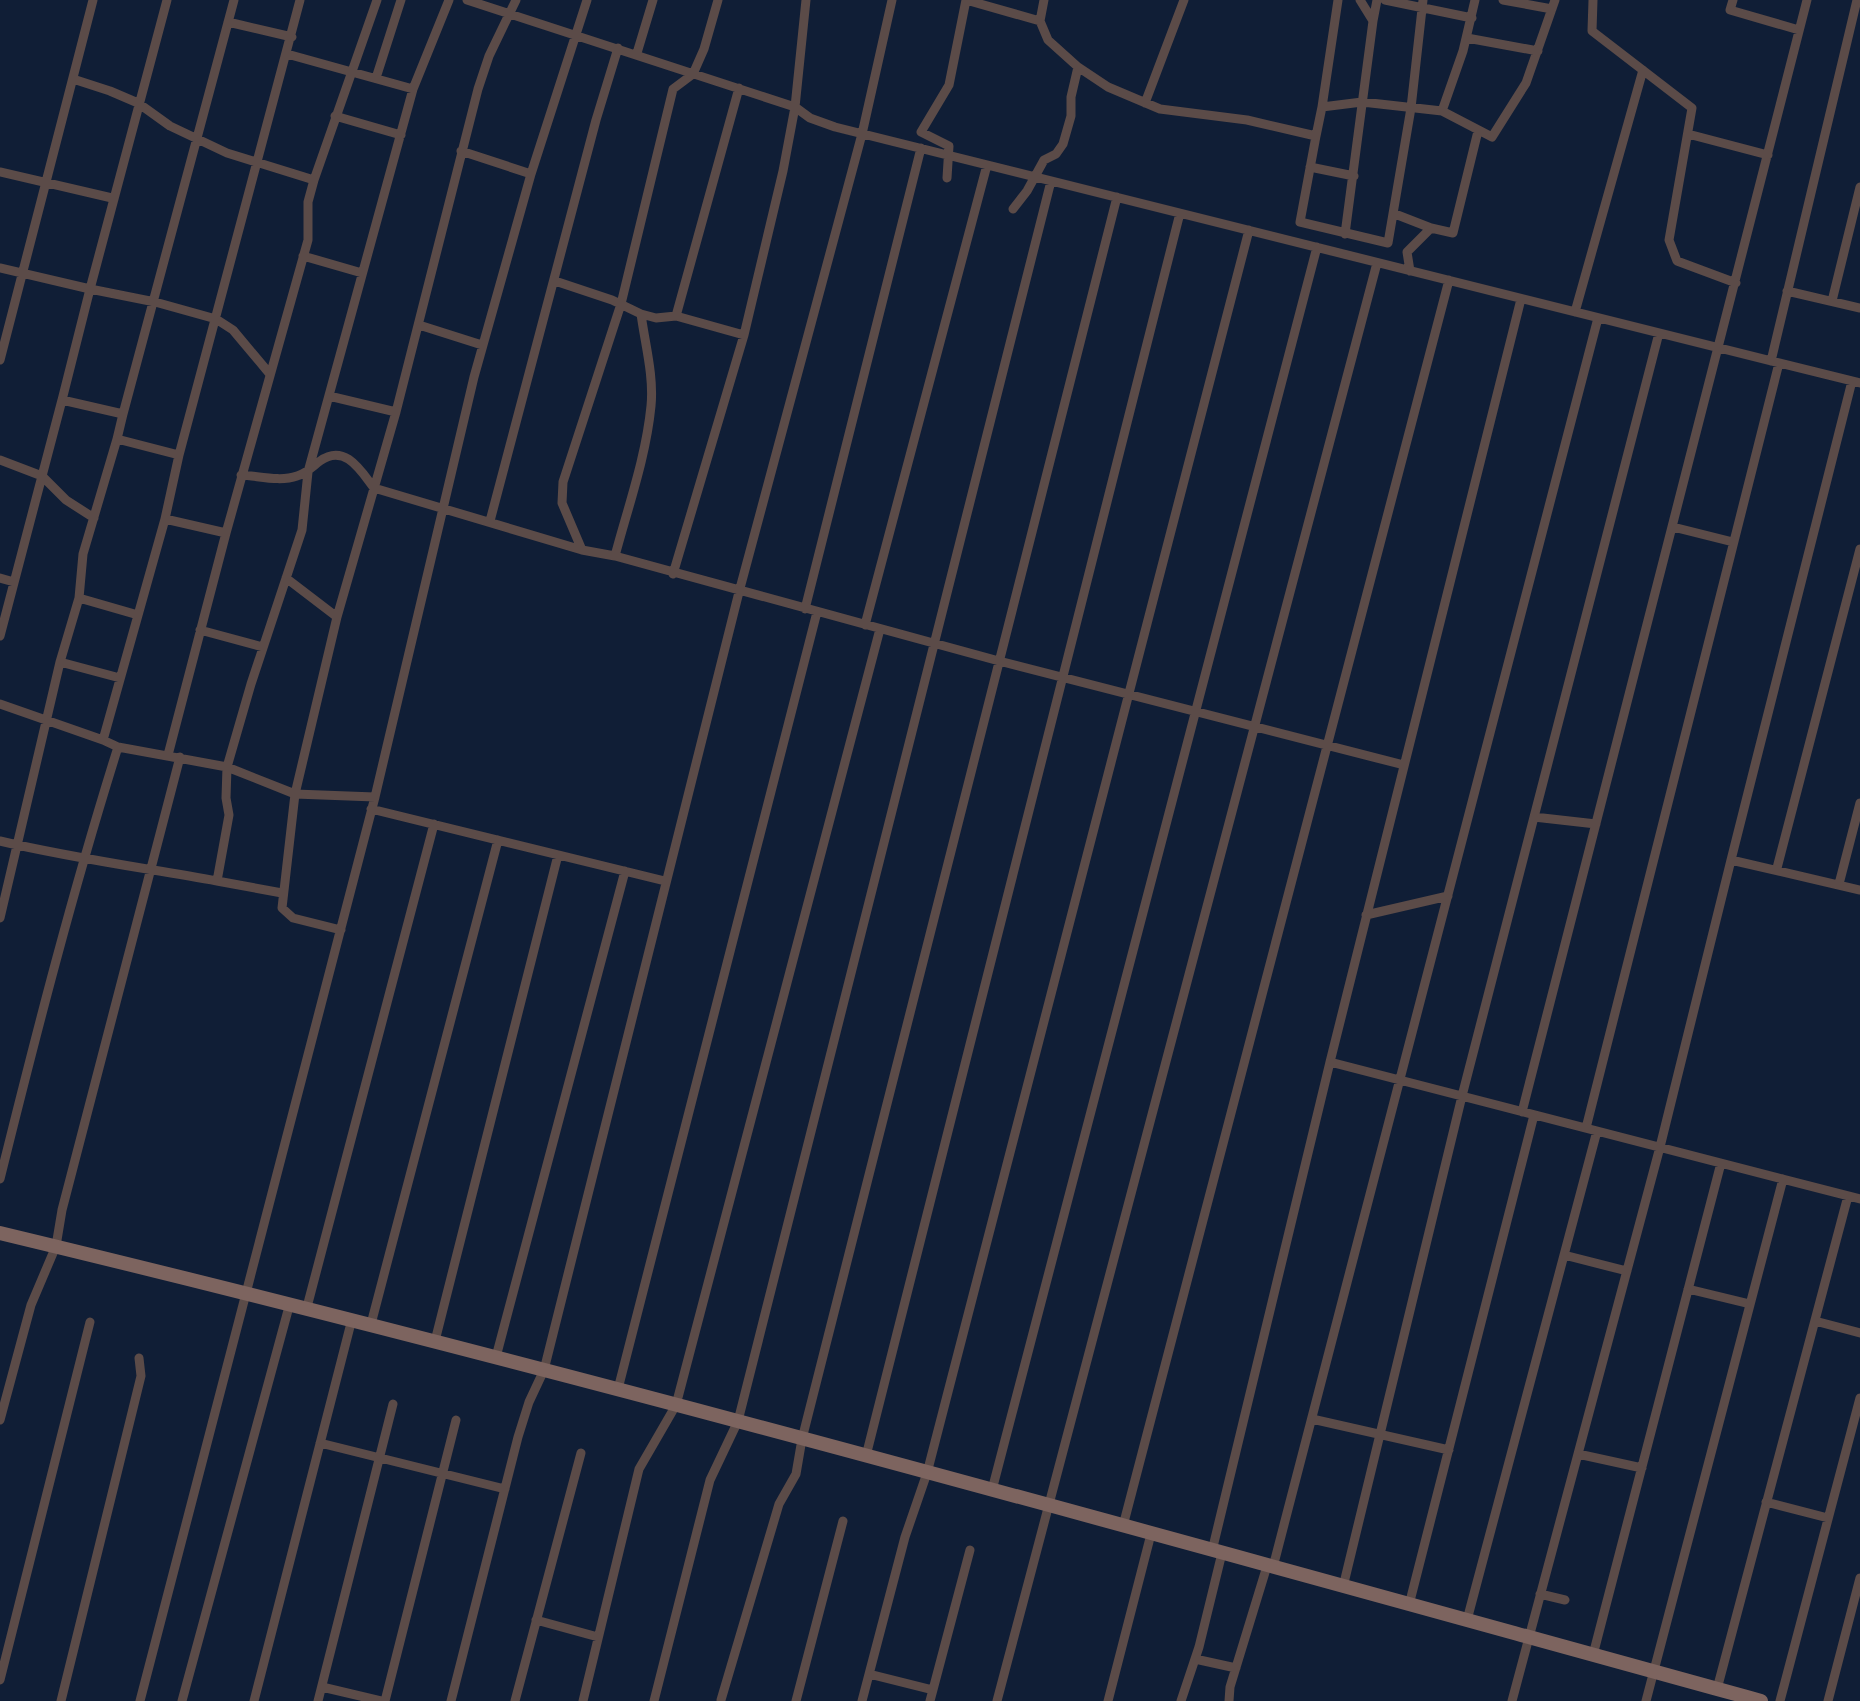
<svg xmlns="http://www.w3.org/2000/svg" width="1860" height="1701" viewBox="0 0 1860 1701" font-family="Rubik,sans-serif">
  <style>
    .lines { fill: none; stroke-linecap: round; stroke-linejoin: round }
    .street { stroke: #5b4b48; stroke-width: 9 }
    .secondary { stroke: #7d645f; stroke-width: 14 }
  </style>
  <rect width="100%" height="100%" fill="#101e36"/>
  <g class="lines">
    <!-- street -->
    <path class="street" d="M167,0L90,289L155,302L216,319L233,330L269,373
      M467,0L795,107L810,118L835,127L1860,383
      M966,0L1040,21
      M1044,0L1040,21L1048,40L1078,67L1108,87L1160,109L1247,120L1316,136L1300,222L1388,243L1411,108L1423,0
      M1385,0L1472,18
      M1503,0L1552,9
      M1593,0L1592,31L1692,108L1669,240L1677,261L1736,283
      M1733,0L1730,10L1799,30
      M1373,21L1377,0
      M228,22L292,37
      M1467,38L1538,51
      M637,53L653,0
      M287,54L413,89
      M376,78L401,0
      M73,79L110,91L138,103L170,126L227,153L314,180
      M1145,103L1184,0
      M1322,107L1338,0
      M1442,111L1463,51L1475,0
      M335,116L401,135
      M1688,134L1768,155
      M1316,136L1322,107L1362,102L1442,111L1492,137L1526,83L1555,0
      M461,151L531,174
      M1310,167L1354,176
      M0,172L112,198
      M947,178L949,146L921,132L949,85L966,0
      M1013,209L1027,191L1044,160L1056,154L1063,144L1071,116V97L1078,67
      M1395,214L1431,228
      M1345,234L1373,21L1360,0
      M303,256L362,273
      M0,268L90,289L62,400L123,414L117,439L179,455L165,519L226,533
      M1410,271L1407,252L1431,228L1453,233L1478,131
      M555,281L612,300L641,314L656,318L676,316L744,335
      M1787,291L1860,308
      M1832,301L1860,187
      M1575,312L1643,70
      M676,316L739,88
      M419,325L482,345
      M0,360L93,0
      M1771,361L1857,0
      M329,396L396,412
      M123,414L234,0
      M179,455L300,0
      M0,460L42,476L66,500L94,518
      M241,475C259,476 280,482 297,476C307,473 312,467 320,461C345,443 361,471 374,488L582,550L615,556L999,661L1404,765
      M490,521L596,120L618,48
      M1673,527L1733,542
      M582,550L562,503L563,482L621,304L673,89L693,74L704,49L718,0
      M615,556C628,507 646,457 651,406C654,376 645,344 641,314
      M673,574L744,335L783,171L795,107L806,0
      M0,578L14,582
      M286,578L337,617L295,794L282,908L293,918L341,930
      M79,598L138,615
      M805,609L921,148
      M337,617L396,412L478,89L489,56L516,0
      M865,625L987,165
      M200,630L263,647
      M0,636L62,400
      M60,662L120,678
      M0,704L103,740
      M118,747L103,740L165,519
      M168,755L226,533L308,240V202L314,180L377,0
      M375,797L474,377L531,174L587,0
      M371,809L665,881
      M1534,817L1596,824
      M0,841C71,858 145,868 217,881L229,815L226,798L227,767L118,747C73,890 36,1034 0,1179
      M1731,860L1852,381
      M1777,868L1860,549
      M217,881L282,893
      M1839,884L1860,803
      M1366,915L1448,896
      M0,918L60,662L79,598L83,554L117,439
      M1330,1062L1860,1199
      M1522,1112L1807,0
      M1586,1128L1779,363
      M1564,1255L1627,1271
      M1688,1289L1750,1304
      M307,1307L434,824
      M1815,1321L1860,1333
      M371,1324L498,840
      M435,1341L558,855
      M496,1357L625,871
      M618,1389L817,612
      M1312,1419L1449,1450
      M0,1420L31,1305L56,1246L62,1210L180,757
      M320,1443L505,1489
      M1578,1454L1642,1468
      M866,1456L1180,213
      M992,1490L1317,247
      M1766,1502L1828,1518
      M1123,1526L1449,280
      M1212,1551L1330,1062L1521,299
      M1273,1567L1598,318
      M1343,1587L1462,1096L1659,333
      M1540,1594L1565,1600
      M1409,1605L1534,1115
      M536,1620L598,1637
      M1467,1620L1597,1131
      M1593,1655L1721,1163
      M1195,1659L1236,1668
      M869,1674L933,1690
      M0,1680L90,1322
      M322,1687L381,1701
      M1717,1689L1848,1196
      M721,1700L779,1504L796,1474L802,1439L1117,197
      M61,1701L141,1376L139,1358
      M140,1701L375,797L295,794L227,767L251,684L302,530L308,472L413,89L449,0
      M182,1701L290,1303
      M254,1701L352,1319
      M318,1701L393,1404
      M385,1701L456,1420
      M451,1701L518,1437L529,1402L544,1370L739,592L862,134L892,0
      M515,1701L581,1453
      M583,1701L639,1469L676,1405L880,629
      M654,1701L710,1480L738,1421L1051,181
      M796,1701L843,1521
      M862,1701L905,1537L927,1473L1249,230
      M930,1701L970,1550
      M997,1701L1377,263
      M1108,1701L1151,1534
      M1181,1701L1199,1647L1222,1553
      M1229,1701L1230,1687L1267,1566
      M1512,1701L1660,1147L1731,860L1860,890
      M1646,1701L1783,1179
      M1780,1701L1860,1398
      M1828,1701L1860,1578"/>
    <!-- secondary -->
    <path class="secondary" d="M0,1233C591,1375 1176,1540 1761,1701"/>
  </g>
</svg>
